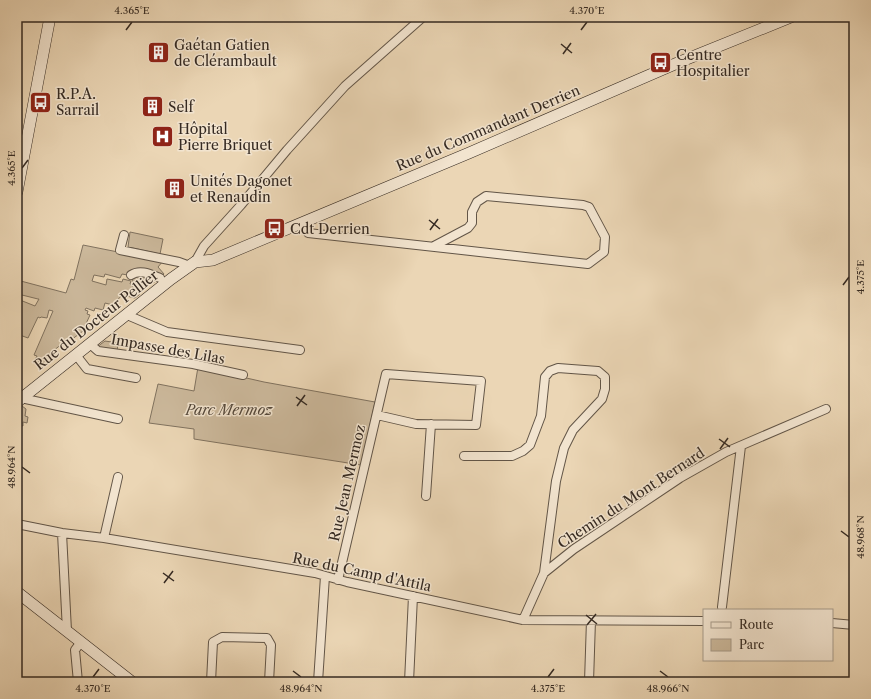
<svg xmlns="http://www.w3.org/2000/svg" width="871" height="699" viewBox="0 0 871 699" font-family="'Libre Caslon Text',serif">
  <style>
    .green { fill: #ccb99c; stroke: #80725f; fill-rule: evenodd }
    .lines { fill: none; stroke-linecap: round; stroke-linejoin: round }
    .street-casing { stroke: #625547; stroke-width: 10 }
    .secondary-casing { stroke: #352a22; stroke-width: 12 }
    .street { stroke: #f2e4cf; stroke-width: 8 }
    .secondary { stroke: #f2e4cf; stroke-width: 11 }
    .ticks { fill: none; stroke: #352a22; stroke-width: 1.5 }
    .labels { text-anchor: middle; stroke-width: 3; stroke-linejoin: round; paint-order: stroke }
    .poi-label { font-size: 14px; fill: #352a22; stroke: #f2e4cf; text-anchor: start }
    .street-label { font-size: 14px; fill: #352a22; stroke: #f2e4cf }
    .park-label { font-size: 14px; font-style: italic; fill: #53473a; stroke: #f2e4cf }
    .neatline { fill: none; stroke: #352a22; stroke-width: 1.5 }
    .ticks-label { font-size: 10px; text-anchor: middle; fill: #352a22 }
  </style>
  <rect width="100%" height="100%" fill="#ebd6b5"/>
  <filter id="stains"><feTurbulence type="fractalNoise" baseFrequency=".005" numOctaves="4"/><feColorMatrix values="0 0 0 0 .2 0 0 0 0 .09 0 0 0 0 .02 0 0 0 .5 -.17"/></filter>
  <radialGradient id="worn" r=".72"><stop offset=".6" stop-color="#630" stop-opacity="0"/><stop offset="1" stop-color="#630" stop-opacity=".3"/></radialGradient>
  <!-- green -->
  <path class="green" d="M130,232L163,239L160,254L128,247Z
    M83,245L163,261L158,267L164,274L153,283L150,280L152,278L149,274L140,283L132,281L133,276L122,274L120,278L105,274L104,277L94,275L92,281L106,285L107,279L122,282L123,279L131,281L130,284L133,286V288L140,294L135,298L122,295L113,305L105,303L103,310L95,308L94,311L86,308L85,310L88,311L87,314L90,315L85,326L87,327V328L71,340L69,338L52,352L53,354L43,363L35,360L37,356L34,355L53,311L49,310L47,318L41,317L40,318L38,317L28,338L17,334V302H19V300L17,299L20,286L17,285V280L66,293L71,279L74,280ZM22,295L38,299H39L35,306L20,300Z
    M105,341L118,343L117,352L97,347Z
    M198,367L264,382L375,402L361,465L194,439V429L149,423L158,384L194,391Z
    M22,406L26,409L25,416L28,417L27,423L23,422V426L19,425L17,421V410Z"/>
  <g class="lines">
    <defs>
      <path id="street" d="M303,222L308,233L588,264L604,252L605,237L589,207L583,205L486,196L477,202L472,212V223L468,228L434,246
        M124,235L120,250L179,262L190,266
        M195,262L204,246L241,205L287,150L345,86L423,17
        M131,275C140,269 150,274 160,278
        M127,315L167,332L300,350
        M90,344L98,351L193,364L243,375
        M76,355L87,369L136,378
        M21,398L118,419
        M464,456H512L523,451L530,445L541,416L545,377L550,371L558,368L598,371L605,377V389L602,399L573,430L564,448L556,481L544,573
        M426,496L431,424
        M17,524L62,533L104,538L315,573L347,582L523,620L704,621
        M62,533L67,631
        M104,538L118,477
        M338,580L386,374L481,381L476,425L416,424L377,415
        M722,607L741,446
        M523,620L544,573L574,549L680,478L726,452L826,409
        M832,623L854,625
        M78,682L75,650L81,642
        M211,682L213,642L222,637L267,638L271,645L269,682
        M318,682L325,576
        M409,682L413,596
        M589,682L591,620"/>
      <path id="secondary" d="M17,192L50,17
        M17,402L171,279L195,262L213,260L469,153L682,61L791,17
        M17,592L132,682"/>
    </defs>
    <!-- street casing -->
    <use href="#street" class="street-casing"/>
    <!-- secondary casing -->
    <use href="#secondary" class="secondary-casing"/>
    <!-- street -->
    <use href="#street" class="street"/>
    <!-- secondary -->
    <use href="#secondary" class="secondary"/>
  </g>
  <!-- ticks -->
  <path class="ticks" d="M126,30L132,22M581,30L587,22M561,44L572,53M563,54L571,43M22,168L28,160M429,220L440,229M430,230L438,219M843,285L849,277M296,397L307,405M297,406L305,395M719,439L730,447M720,449L728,438M22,467L30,473M841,531L849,537M163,573L174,581M164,583L173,571M586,615L597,624M587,625L596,614M293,671L301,677M660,671L668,677M93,677L99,669M548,677L554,669"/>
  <!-- icons -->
  <defs>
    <symbol id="building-square" viewBox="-11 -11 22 22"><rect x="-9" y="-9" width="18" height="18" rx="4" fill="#8f2418" stroke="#f2e4cf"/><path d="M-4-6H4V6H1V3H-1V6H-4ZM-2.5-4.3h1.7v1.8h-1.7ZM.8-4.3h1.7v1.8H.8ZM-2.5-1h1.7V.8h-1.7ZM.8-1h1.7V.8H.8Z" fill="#fff"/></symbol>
    <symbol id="bus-square" viewBox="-11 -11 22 22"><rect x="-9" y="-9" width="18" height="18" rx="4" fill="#8f2418" stroke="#f2e4cf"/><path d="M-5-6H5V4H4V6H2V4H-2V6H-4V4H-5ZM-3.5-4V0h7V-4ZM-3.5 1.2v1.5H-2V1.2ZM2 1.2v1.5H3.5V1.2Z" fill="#fff"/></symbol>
    <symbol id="hospital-square" viewBox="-11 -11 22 22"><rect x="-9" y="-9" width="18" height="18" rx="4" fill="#8f2418" stroke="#f2e4cf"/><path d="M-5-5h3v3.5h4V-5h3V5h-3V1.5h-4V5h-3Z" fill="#fff"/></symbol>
  </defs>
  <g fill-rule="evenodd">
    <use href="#building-square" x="146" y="40" width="25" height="25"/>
    <use href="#bus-square" x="648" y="50" width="25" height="25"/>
    <use href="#bus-square" x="28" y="90" width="25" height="25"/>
    <use href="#building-square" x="140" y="94" width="25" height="25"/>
    <use href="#hospital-square" x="150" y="124" width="25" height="25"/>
    <use href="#building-square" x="162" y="176" width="25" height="25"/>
    <use href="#bus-square" x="262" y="216" width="25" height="25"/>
  </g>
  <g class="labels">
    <!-- poi labels -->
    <g class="poi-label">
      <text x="174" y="50">Gaétan Gatien<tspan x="174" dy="16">de Clérambault</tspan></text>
      <text x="676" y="60">Centre<tspan x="676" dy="16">Hospitalier</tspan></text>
      <text x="56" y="99">R.P.A.<tspan x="56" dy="16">Sarrail</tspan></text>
      <text x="168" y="112">Self</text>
      <text x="178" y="134">Hôpital<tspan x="178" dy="16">Pierre Briquet</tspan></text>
      <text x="190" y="186">Unités Dagonet<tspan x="190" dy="16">et Renaudin</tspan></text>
      <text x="290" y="234">Cdt Derrien</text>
    </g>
    <!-- street labels -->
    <g class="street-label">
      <text transform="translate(488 128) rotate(-23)" y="5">Rue du Commandant Derrien</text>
      <text transform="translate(96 320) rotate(-38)" y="5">Rue du Docteur Pellier</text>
      <text transform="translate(168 349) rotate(10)" y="5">Impasse des Lilas</text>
      <text transform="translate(347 483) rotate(-77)" y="5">Rue Jean Mermoz</text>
      <text transform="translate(631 498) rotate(-33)" y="5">Chemin du Mont Bernard</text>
      <text transform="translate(362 572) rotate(12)" y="5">Rue du Camp d'Attila</text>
    </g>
    <!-- park labels -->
    <g class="park-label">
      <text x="229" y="415">Parc Mermoz</text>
    </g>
  </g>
  <!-- margin -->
  <rect width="871" height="699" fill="none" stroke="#ebd6b5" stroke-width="44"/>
  <!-- legend -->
  <rect x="703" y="609" width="130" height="52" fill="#f2e4cf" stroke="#a69a8a"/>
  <rect x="711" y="622" width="20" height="6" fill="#f2e4cf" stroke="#a69a8a"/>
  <text x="739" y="629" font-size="12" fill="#352a22">Route</text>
  <rect x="711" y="639" width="20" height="12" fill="#ccb99c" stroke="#a69a8a"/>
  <text x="739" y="649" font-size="12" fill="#352a22">Parc</text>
  <rect x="22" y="22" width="827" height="655" class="neatline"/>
  <g class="ticks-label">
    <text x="132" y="14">4.365°E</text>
    <text x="587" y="14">4.370°E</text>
    <text transform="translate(11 168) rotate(-90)" y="4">4.365°E</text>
    <text transform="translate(860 277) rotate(-90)" y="4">4.375°E</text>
    <text transform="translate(11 467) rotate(-90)" y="4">48.964°N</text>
    <text transform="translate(860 537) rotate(-90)" y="4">48.968°N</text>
    <text x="93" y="692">4.370°E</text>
    <text x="301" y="692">48.964°N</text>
    <text x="548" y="692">4.375°E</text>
    <text x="668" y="692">48.966°N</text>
  </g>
  <rect width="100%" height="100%" filter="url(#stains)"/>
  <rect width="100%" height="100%" fill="url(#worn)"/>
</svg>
